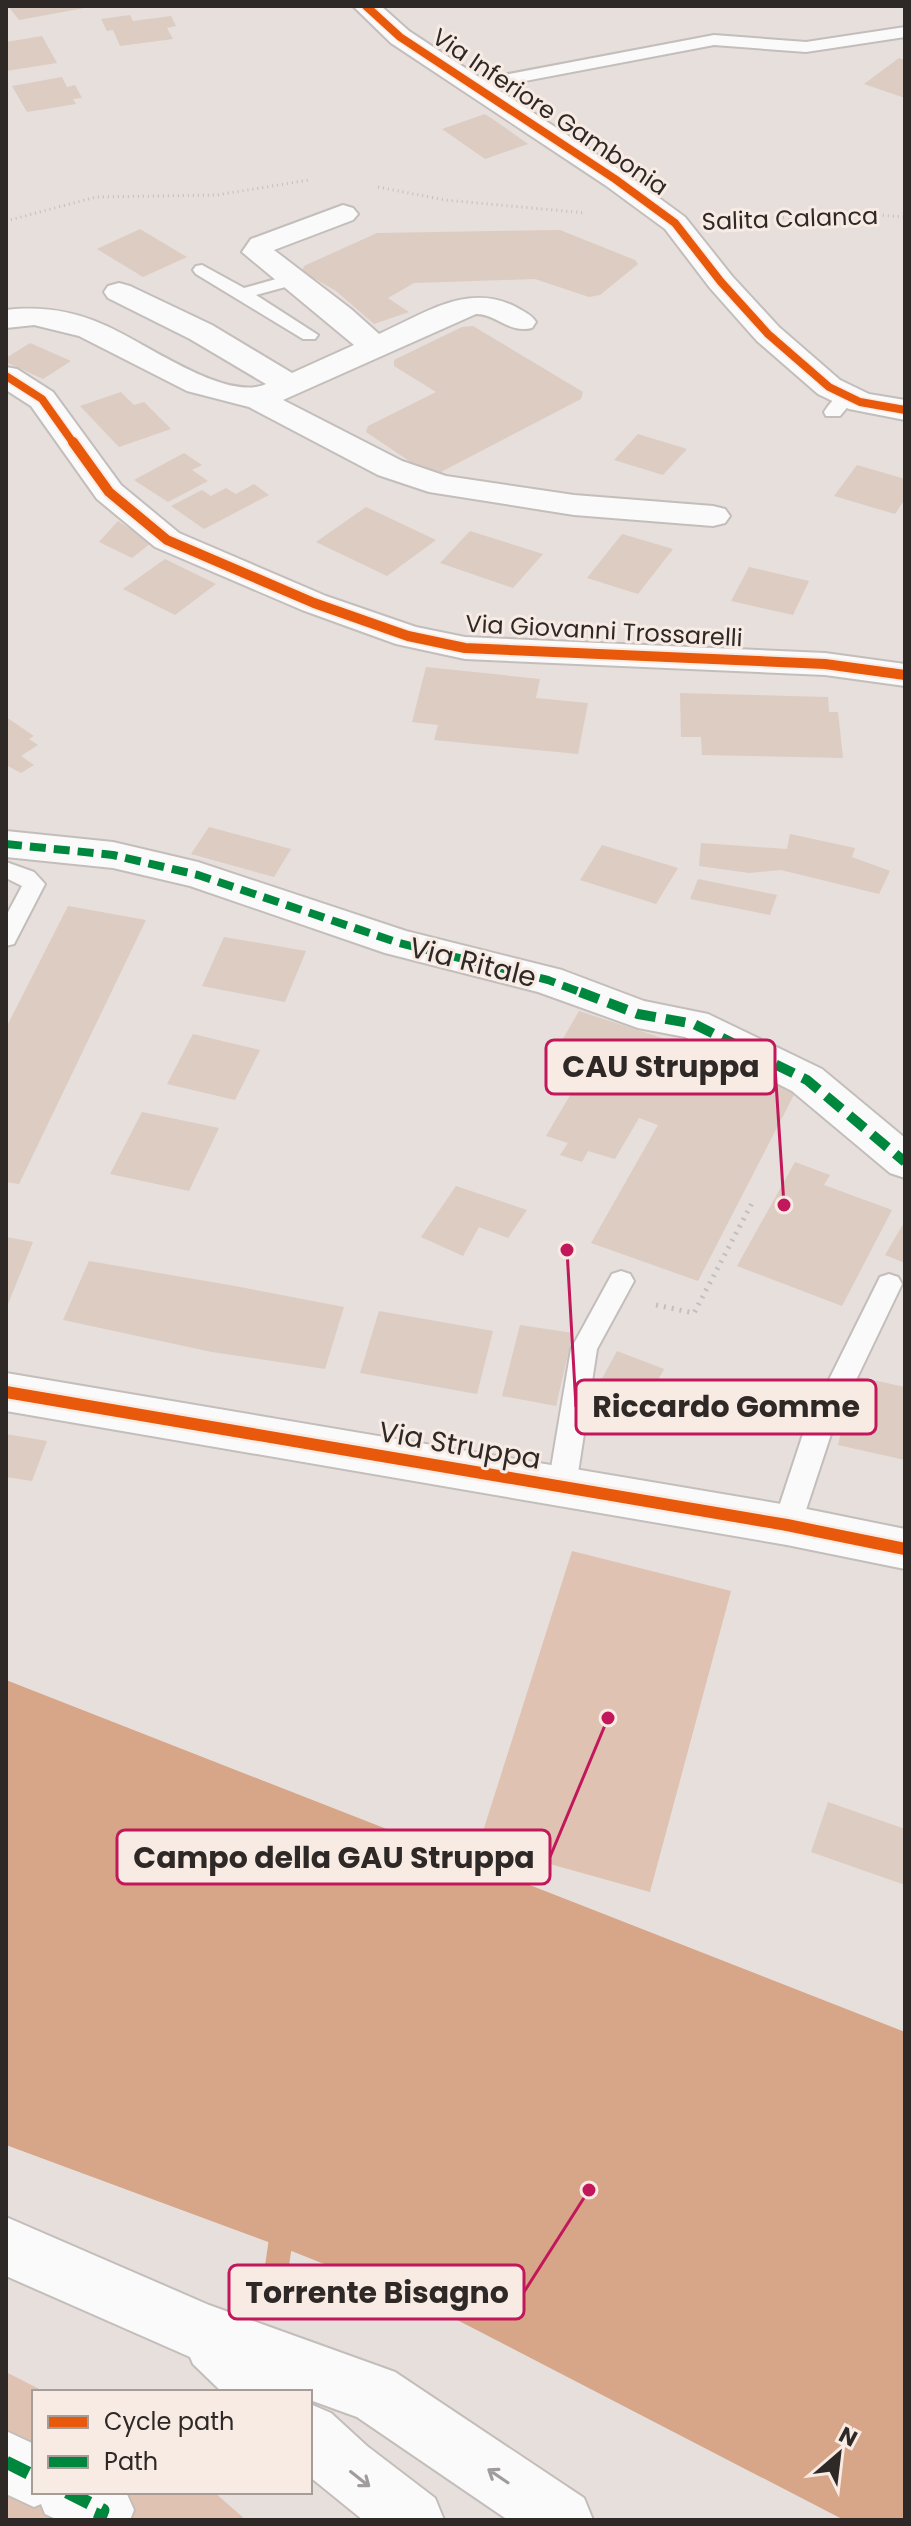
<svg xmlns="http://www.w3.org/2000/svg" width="911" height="2526" viewBox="0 0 911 2526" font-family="Poppins,sans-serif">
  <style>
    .green { fill: #dfc2b1 }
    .water { fill: #d7a587 }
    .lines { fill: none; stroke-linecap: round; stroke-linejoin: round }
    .stream { fill: #d7a587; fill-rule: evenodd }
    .building { fill: #ddccc2 }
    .lane-casing { stroke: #c3bebb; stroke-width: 4 }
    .street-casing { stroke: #c3bebb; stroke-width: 4 }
    .secondary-casing { stroke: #c3bebb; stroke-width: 4 }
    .primary-casing { stroke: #c3bebb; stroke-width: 4 }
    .path-far1 { stroke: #c3bfbe; stroke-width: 3; stroke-dasharray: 1 4; stroke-linecap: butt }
    .path { stroke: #c3bfbe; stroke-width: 5; stroke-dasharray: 2 6; stroke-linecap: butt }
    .lane { fill: #fbfafa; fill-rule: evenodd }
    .street { fill: #fbfafa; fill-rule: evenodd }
    .secondary { fill: #fbfafa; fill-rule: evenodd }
    .primary { fill: #fbfafa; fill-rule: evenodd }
    .quiet-far2 { stroke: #00873e; stroke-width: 8; stroke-dasharray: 16 8; stroke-linecap: butt }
    .quiet-far1 { stroke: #00873e; stroke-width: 10; stroke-dasharray: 20 10; stroke-linecap: butt }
    .quiet { stroke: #00873e; stroke-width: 13; stroke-dasharray: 25 13; stroke-linecap: butt }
    .cycleway-far2-casing { stroke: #f8ebe4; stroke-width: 11 }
    .cycleway-far1-casing { stroke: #f8ebe4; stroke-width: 14 }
    .cycleway-casing { stroke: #f8ebe4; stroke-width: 17 }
    .cycleway-far2 { stroke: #e8590c; stroke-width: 8 }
    .cycleway-far1 { stroke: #e8590c; stroke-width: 10 }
    .cycleway { stroke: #e8590c; stroke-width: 12 }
    .oneway { stroke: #9f9c9b }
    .labels { text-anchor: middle; stroke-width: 6; stroke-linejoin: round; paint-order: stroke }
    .far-street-label { font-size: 24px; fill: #2e2926; stroke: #f8ebe4 }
    .street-label { font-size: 28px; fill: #2e2926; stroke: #f8ebe4 }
    .leader { fill: none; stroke: #c2185b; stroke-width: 3 }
    .callout-dot { fill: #c2185b; stroke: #f8ebe4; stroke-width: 3 }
    .callout { fill: #f8ebe4; stroke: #c2185b; stroke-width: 3 }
    .callout-label { font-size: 30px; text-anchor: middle; font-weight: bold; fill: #2e2926 }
  </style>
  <rect width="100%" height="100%" fill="#e6dfdc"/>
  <!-- green -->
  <path class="green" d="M572,1551L731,1591L650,1892L479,1844Z
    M6,2372L45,2392H34V2492H214L246,2520H6Z"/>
  <!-- water -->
  <path class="water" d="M6,1680L905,2032V2520H844L432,2307L279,2246L6,2145Z"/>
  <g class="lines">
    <!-- stream -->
    <path class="stream" d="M283,2213L291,2217L295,2225L285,2293L281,2301L273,2305L265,2301L261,2293L271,2225L275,2217Z"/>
  </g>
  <!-- building -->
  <path class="building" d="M8,6H90V7L19,20Z
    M130,15L133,21L171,16L176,26L167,28L173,39L120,46L113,30L107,31L101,19Z
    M42,36L57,63L6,71V42Z
    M899,58L905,60V98L864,84Z
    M62,77L67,87L75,85L82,98L73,99L76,104L27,112L12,86Z
    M485,114L507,129L528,144L485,159L442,129Z
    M140,229L175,250L187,257L143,277L97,249Z
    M560,230L635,260L638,264L600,295L589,297L535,279L414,283L388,298L409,312L374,324L336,291L302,271L304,266L377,233Z
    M473,326L583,392L581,399L439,473H427L366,432L368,426L436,392L394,366V360L462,327Z
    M30,343L71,361L43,379L6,362V358Z
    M121,392L134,405L144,402L171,429L119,447L80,406Z
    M638,434L687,449L663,475L614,460Z
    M184,453L202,465L192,470L208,481L168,502L134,480Z
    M857,465L905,479V499L895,514L834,496Z
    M254,484L269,495L204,529L171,506L202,490L211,496L226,488L236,494Z
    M366,507L436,540L387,576L316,542Z
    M118,521L151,543L132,558L99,542Z
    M470,531L543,554L513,588L440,563Z
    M622,534L673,549L638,594L587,578Z
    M165,559L216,584L175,615L123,589Z
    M749,567L809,581L793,615L731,601Z
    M426,667L540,679L536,698L588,703L578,754L434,740L438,725L412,722Z
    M680,693L828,697L829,712H838L843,758L702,755L701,737H681Z
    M6,717L34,736L29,739L38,745L21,756L34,765L21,773L6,765Z
    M209,827L291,849L274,877L191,854Z
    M790,834L855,848L852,857L890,871L879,894L781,870L749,873L699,866L701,843L787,849Z
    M602,845L678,868L656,904L580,880Z
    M698,879L777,895L770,915L690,899Z
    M68,906L146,920L19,1184L6,1182V1028Z
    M224,937L306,951L285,1002L202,986Z
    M579,1011L705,1052L712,1039L800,1083L698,1281L591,1243L658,1125L639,1118L615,1159L588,1151L582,1162L560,1155L568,1143L546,1136L595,1053L561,1042Z
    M193,1034L260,1050L235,1100L167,1084Z
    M142,1112L219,1128L189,1191L110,1174Z
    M795,1162L830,1175L824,1185L892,1210L842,1306L737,1266Z
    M456,1186L527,1210L508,1238L479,1227L463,1256L421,1237Z
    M905,1221V1263L885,1255Z
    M6,1237L33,1242L6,1309Z
    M89,1261L235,1286L344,1307L325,1369L212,1352L63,1320Z
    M379,1311L493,1331L477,1394L360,1373Z
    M520,1325L573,1333L556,1406L502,1396Z
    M617,1351L664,1369L638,1418L585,1410Z
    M854,1376L905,1387V1460L838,1445Z
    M6,1434L47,1441L32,1481L6,1477Z
    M828,1802L905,1829V1885L811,1852Z"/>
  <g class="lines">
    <defs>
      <path id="lane" d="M905,27V37L806,52L714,45L472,91L464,86L472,81L714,35L806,42Z
        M202,265L244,288L294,274L300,275L303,279L300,283L256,295L318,335L315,339H303L196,274L193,270L196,266Z
        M847,391L854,393L856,397L840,416H826L824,412C829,404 837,394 847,391Z
        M6,862L34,872L45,884L14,944L6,946V916L22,886L6,878Z
        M621,1271L630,1274L634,1281L597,1349L576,1486L572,1494L562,1498L552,1494L548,1486L571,1349L612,1274Z
        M889,1274L898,1277L902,1284L833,1428L801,1525L797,1533L787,1537L777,1533L773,1525L805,1428L880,1277Z"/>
      <path id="street" d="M353,6H381L409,31L625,173L685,217L732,276L779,327L840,380L869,394L905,400V420L849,409L818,394L757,341L710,288L665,229L605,185L391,43Z
        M343,205L353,208L358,214L353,220L274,250L351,309L379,334C424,314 468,282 516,307C524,312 531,314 536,322L532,328C509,334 497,314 476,314L283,400L402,461L446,476L574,495L713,506L725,509L730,516L725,523L713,526L574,515L429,492L378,475L249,407L187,391L79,336L34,325L6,328V310C40,306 70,310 102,324C142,340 225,403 266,384L190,339L108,298L104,292L108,286L119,283L130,286L212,325L292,373L354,345L242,252L251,239Z
        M6,367L17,369L53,392L121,485L179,533L326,596L416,627L465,637L825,653L905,664V686L825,675L465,659L396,644L302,610L155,547L97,499L31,406L6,390Z
        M6,831L113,842L198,862L406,931L562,970L644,1001L708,1014L822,1069L905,1138V1178L890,1173L792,1091L685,1037L638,1028L538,992L385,953L190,886L113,868L6,857Z
        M6,2431L34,2444V2492H126L134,2510L130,2520H58L45,2514L41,2504L34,2507L6,2494Z"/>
      <path id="secondary" d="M6,1373L787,1505L905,1529V1569L787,1545L6,1411Z"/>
      <path id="primary" d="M6,2217L209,2305L395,2372L584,2498L593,2520H508L357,2417L310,2400V2392H222L193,2364L190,2357L6,2276Z
        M310,2404L331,2413L367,2446L435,2498L444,2520H363L310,2477Z"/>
    </defs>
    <!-- lane casing -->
    <use href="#lane" class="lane-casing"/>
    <!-- street casing -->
    <use href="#street" class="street-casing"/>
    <!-- secondary casing -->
    <use href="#secondary" class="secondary-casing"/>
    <!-- primary casing -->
    <use href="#primary" class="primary-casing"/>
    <!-- path-far1 -->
    <path class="path-far1" d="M378,187L445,200L586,213
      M728,220L866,214L905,217
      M6,221L96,197L217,195L309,180"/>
    <!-- path -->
    <path class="path" d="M656,1305L694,1313L752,1203"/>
    <!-- lane -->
    <use href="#lane" class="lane"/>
    <!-- street -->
    <use href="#street" class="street"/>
    <!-- secondary -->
    <use href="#secondary" class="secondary"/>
    <!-- primary -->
    <use href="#primary" class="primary"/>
    <!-- quiet-far2 -->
    <path class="quiet-far2" d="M6,844L113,855L198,875L399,943L548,980L585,994"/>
    <!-- quiet-far1 -->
    <path class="quiet-far1" d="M580,992L638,1014L694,1024L807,1080L905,1162"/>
    <!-- quiet -->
    <path class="quiet" d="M6,2462L34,2476
      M67,2492L103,2510L99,2520"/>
    <defs>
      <path id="cycleway-far2" d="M366,6L400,37L615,179L675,223L721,282L768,334L829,387L860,402L905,410
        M6,376L42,399L74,444"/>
      <path id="cycleway-far1" d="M73,442L109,492L167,540L314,603L408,636L465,648L825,664L905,675"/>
      <path id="cycleway" d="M6,1392L787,1525L905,1549"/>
    </defs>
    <!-- cycleway-far2 casing -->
    <use href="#cycleway-far2" class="cycleway-far2-casing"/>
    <!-- cycleway-far1 casing -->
    <use href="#cycleway-far1" class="cycleway-far1-casing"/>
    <!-- cycleway casing -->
    <use href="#cycleway" class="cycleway-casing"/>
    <!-- cycleway-far2 -->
    <use href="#cycleway-far2" class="cycleway-far2"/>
    <!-- cycleway-far1 -->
    <use href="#cycleway-far1" class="cycleway-far1"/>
    <!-- cycleway -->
    <use href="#cycleway" class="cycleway"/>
  </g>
  <!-- one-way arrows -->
  <defs><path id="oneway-shaft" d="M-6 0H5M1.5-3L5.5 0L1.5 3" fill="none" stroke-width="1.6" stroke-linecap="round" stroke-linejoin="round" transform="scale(2)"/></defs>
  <g class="oneway">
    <use href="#oneway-shaft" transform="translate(498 2476) rotate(-146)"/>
    <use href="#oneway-shaft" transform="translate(360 2479) rotate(38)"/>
  </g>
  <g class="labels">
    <!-- far-street labels -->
    <g class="far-street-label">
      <text transform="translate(550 112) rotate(34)" y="8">Via Inferiore Gambonia</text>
      <text transform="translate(790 219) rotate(-2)" y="8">Salita Calanca</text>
      <text transform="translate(604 631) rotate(3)" y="8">Via Giovanni Trossarelli</text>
    </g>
    <!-- street labels -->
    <g class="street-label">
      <text transform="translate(473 962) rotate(14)" y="10">Via Ritale</text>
      <text transform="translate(460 1445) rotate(10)" y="10">Via Struppa</text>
    </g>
  </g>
  <!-- callouts -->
  <path class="leader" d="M784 1205L775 1067M567 1250L576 1407M608 1718L550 1857M589 2190L524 2292"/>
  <g class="callout-dot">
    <circle cx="784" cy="1205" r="8"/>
    <circle cx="567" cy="1250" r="8"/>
    <circle cx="608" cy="1718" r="8"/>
    <circle cx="589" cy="2190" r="8"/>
  </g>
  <g class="callout">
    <rect x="546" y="1040" width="229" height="54" rx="8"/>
    <rect x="576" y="1380" width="300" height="54" rx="8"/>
    <rect x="117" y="1830" width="433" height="54" rx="8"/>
    <rect x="229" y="2265" width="295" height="54" rx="8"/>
  </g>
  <g class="callout-label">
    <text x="661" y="1077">CAU Struppa</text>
    <text x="726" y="1417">Riccardo Gomme</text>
    <text x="334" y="1868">Campo della GAU Struppa</text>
    <text x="377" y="2303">Torrente Bisagno</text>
  </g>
  <!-- border -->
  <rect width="911" height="2526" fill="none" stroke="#2e2926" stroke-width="16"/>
  <!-- legend -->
  <rect x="32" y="2390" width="280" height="104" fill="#f8ebe4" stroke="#a79d98" stroke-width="2"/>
  <rect x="48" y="2416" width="40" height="12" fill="#e8590c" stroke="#a79d98" stroke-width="2"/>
  <text x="104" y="2430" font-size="24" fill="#2e2926">Cycle path</text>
  <rect x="48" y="2456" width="40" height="12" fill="#00873e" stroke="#a79d98" stroke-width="2"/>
  <text x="104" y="2470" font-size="24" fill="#2e2926">Path</text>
  <!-- north arrow -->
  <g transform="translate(839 2454) rotate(28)" stroke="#f8ebe4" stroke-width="6" paint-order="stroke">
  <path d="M0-6L14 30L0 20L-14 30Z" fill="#2e2926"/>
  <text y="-12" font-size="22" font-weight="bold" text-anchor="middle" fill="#2e2926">N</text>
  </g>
</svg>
